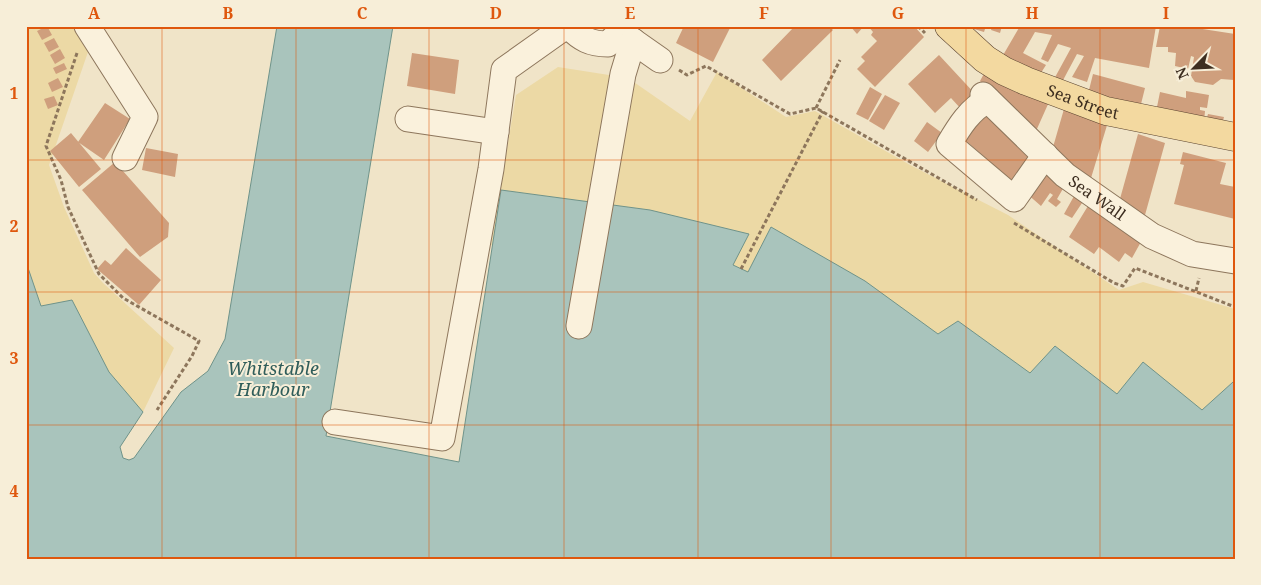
<svg xmlns="http://www.w3.org/2000/svg" width="1261" height="585" viewBox="0 0 1261 585" font-family="'Noto Serif',serif">
  <style>
    .sand { fill: #ecd9a5 }
    .water { fill: #a9c4bc; stroke: #6f938a }
    .building { fill: #cf9f7d }
    .lines { fill: none; stroke-linecap: round; stroke-linejoin: round }
    .minor-casing { stroke: #8d765c; stroke-width: 27 }
    .major-casing { stroke: #5b4430; stroke-width: 29 }
    .path { stroke: #8d765c; stroke-width: 3; stroke-dasharray: 4 2.5; stroke-linecap: butt }
    .minor { stroke: #faf1dc; stroke-width: 25 }
    .major { stroke: #f3d9a0; stroke-width: 28 }
    .grid { fill: none; stroke: #df570d; stroke-width: 1; stroke-opacity: 0.55 }
    .labels { text-anchor: middle; stroke-width: 4; stroke-linejoin: round; paint-order: stroke }
    .street-label { font-size: 16px; fill: #3d2e20; stroke: #f7eed8 }
    .water-label { font-size: 18px; font-style: italic; fill: #2f5d5a; stroke: #f7eed8 }
    .neatline { fill: none; stroke: #df570d; stroke-width: 2 }
    .grid-label { font-size: 16px; text-anchor: middle; font-weight: bold; fill: #df570d }
  </style>
  <rect width="100%" height="100%" fill="#f0e4c8"/>
  <!-- sand -->
  <path class="sand" d="M26,26H72L88,52L49,165L64,207L94,273L103,283L174,348L143,412L128,434L26,497Z
    M558,67L628,78L690,121L717,72L786,117L815,111L912,166L1008,215L1119,290L1143,282L1235,309V486L491,245L516,95Z"/>
  <!-- water -->
  <path class="water" d="M277,26H393L326,436L459,462L501,190L650,210L749,234L733,265L748,272L771,227L865,281L938,334L958,321L1030,373L1055,346L1117,394L1143,362L1202,410L1233,382L1235,383V559H26V262L41,306L72,300L109,372L143,412L120,447L123,458L129,460L134,458L181,392L208,371L225,339Z"/>
  <!-- building -->
  <path class="building" d="M47,26L52,35L42,40L37,31Z
    M684,26H731L713,62L676,43Z
    M795,26H829L833,30L781,81L762,60Z
    M850,26H864L857,34Z
    M868,26H914L924,37L875,87L857,69L865,61L861,57L877,41L871,35L873,32Z
    M975,26H986L984,32L974,29Z
    M992,26H1002L1000,33L991,30Z
    M1020,26H1156L1149,68L1095,58L1087,82L1072,77L1084,56L1077,54L1061,84L1053,81L1071,48L1058,44L1048,62L1041,59L1052,35L1035,32L1023,53L1046,65L1039,76L1002,57Z
    M1160,26H1183L1235,34L1234,80L1221,79L1213,85L1195,82L1191,76L1194,57L1191,56L1188,69L1175,66L1176,53L1168,52V47H1156Z
    M54,38L59,47L49,52L44,43Z
    M60,49L65,58L55,64L50,55Z
    M412,53L459,60L455,94L407,86Z
    M939,55L977,96L962,110L951,98L935,113L908,84Z
    M64,63L67,69L56,74L53,68Z
    M986,70L1049,102L1032,140L980,81Z
    M1093,74L1145,88L1138,116L1086,102Z
    M58,78L63,87L52,92L48,83Z
    M870,87L882,94L868,120L856,114Z
    M1186,91L1209,95L1207,108L1200,107V110L1205,111L1204,123L1155,117L1160,92L1186,98Z
    M885,95L900,103L884,130L869,121Z
    M54,96L58,105L48,109L44,99Z
    M105,103L130,119L104,160L78,142Z
    M1064,109L1108,122L1088,188L1051,154Z
    M988,111L1068,180L1057,199L1061,202L1056,207L1048,201L1053,195L1050,193L1041,206L965,140Z
    M1208,114L1224,117L1221,128L1205,125Z
    M927,122L942,133L928,152L914,141Z
    M71,133L101,169L79,187L50,151Z
    M1138,134L1165,143L1145,215L1118,206Z
    M146,148L178,154L175,177L142,170Z
    M1183,152L1226,163L1220,184L1235,187V219L1174,204L1184,165L1180,164Z
    M115,162L169,223L168,237L140,257L82,190Z
    M1078,189L1086,197L1072,218L1064,214Z
    M1091,201L1142,240L1132,258L1125,253L1119,262L1099,247L1094,254L1069,237Z
    M126,248L161,280L139,305L97,269L105,260L111,265Z"/>
  <g class="lines">
    <defs>
      <g id="minor">
        <path d="M87,26L145,117L125,158"/>
        <path d="M568,26C581,39 590,44 608,44L626,26"/>
        <path d="M620,32L660,60"/>
        <path id="s1" d="M983,95L1065,175L1152,236L1192,254L1235,261"/>
        <path d="M988,100C970,109 959,127 949,144L1014,199L1045,155"/>
        <path d="M408,119L496,132"/>
        <path d="M579,326L623,74L633,41"/>
        <path d="M335,422L442,438L491,169L504,70L566,26"/>
      </g>
      <g id="major">
        <path id="s2" d="M949,26L985,59L1004,71L1026,81L1106,111L1235,137"/>
      </g>
    </defs>
    <!-- minor casing -->
    <use href="#minor" class="minor-casing"/>
    <!-- major casing -->
    <use href="#major" class="major-casing"/>
    <!-- path -->
    <path class="path" d="M918,26L925,33
      M77,53L46,146L61,180L68,207L99,274L123,298L199,341L192,356L157,410
      M679,70L687,75L706,66L790,114L816,108L977,200
      M816,108L840,60
      M1014,223L1114,283L1123,286L1135,268L1235,307
      M741,269L823,111
      M1196,291L1199,278"/>
    <!-- minor -->
    <use href="#minor" class="minor"/>
    <!-- major -->
    <use href="#major" class="major"/>
  </g>
  <!-- grid -->
  <path class="grid" d="M162,26V559M296,26V559M429,26V559M564,26V559M698,26V559M831,26V559M966,26V559M1100,26V559M26,160H1235M26,292H1235M26,425H1235"/>
  <g class="labels">
    <!-- street labels -->
    <g class="street-label">
      <text dy="6" stroke="none"><textPath href="#s2" startOffset="156">Sea Street</textPath></text>
      <text dy="6" stroke="none"><textPath href="#s1" startOffset="154">Sea Wall</textPath></text>
    </g>
    <!-- water labels -->
    <g class="water-label">
      <text x="273" y="375">Whitstable<tspan x="273" dy="21">Harbour</tspan></text>
    </g>
  </g>
  <!-- border -->
  <rect width="1261" height="585" fill="none" stroke="#f7eed8" stroke-width="55"/>
  <!-- north arrow -->
  <g transform="translate(1194 68) rotate(246)" stroke="#f7eed8" stroke-width="4" paint-order="stroke">
  <path d="M0-4L9 19L0 12L-9 19Z" fill="#3d2e20"/>
  <text y="-8" font-size="14" font-weight="bold" text-anchor="middle" fill="#3d2e20">N</text>
  </g>
  <rect x="28" y="28" width="1206" height="530" class="neatline"/>
  <g class="grid-label">
    <text x="94" y="19">A</text>
    <text x="228" y="19">B</text>
    <text x="362" y="19">C</text>
    <text x="496" y="19">D</text>
    <text x="630" y="19">E</text>
    <text x="764" y="19">F</text>
    <text x="898" y="19">G</text>
    <text x="1032" y="19">H</text>
    <text x="1166" y="19">I</text>
    <text x="14" y="99">1</text>
    <text x="14" y="232">2</text>
    <text x="14" y="364">3</text>
    <text x="14" y="497">4</text>
  </g>
</svg>
